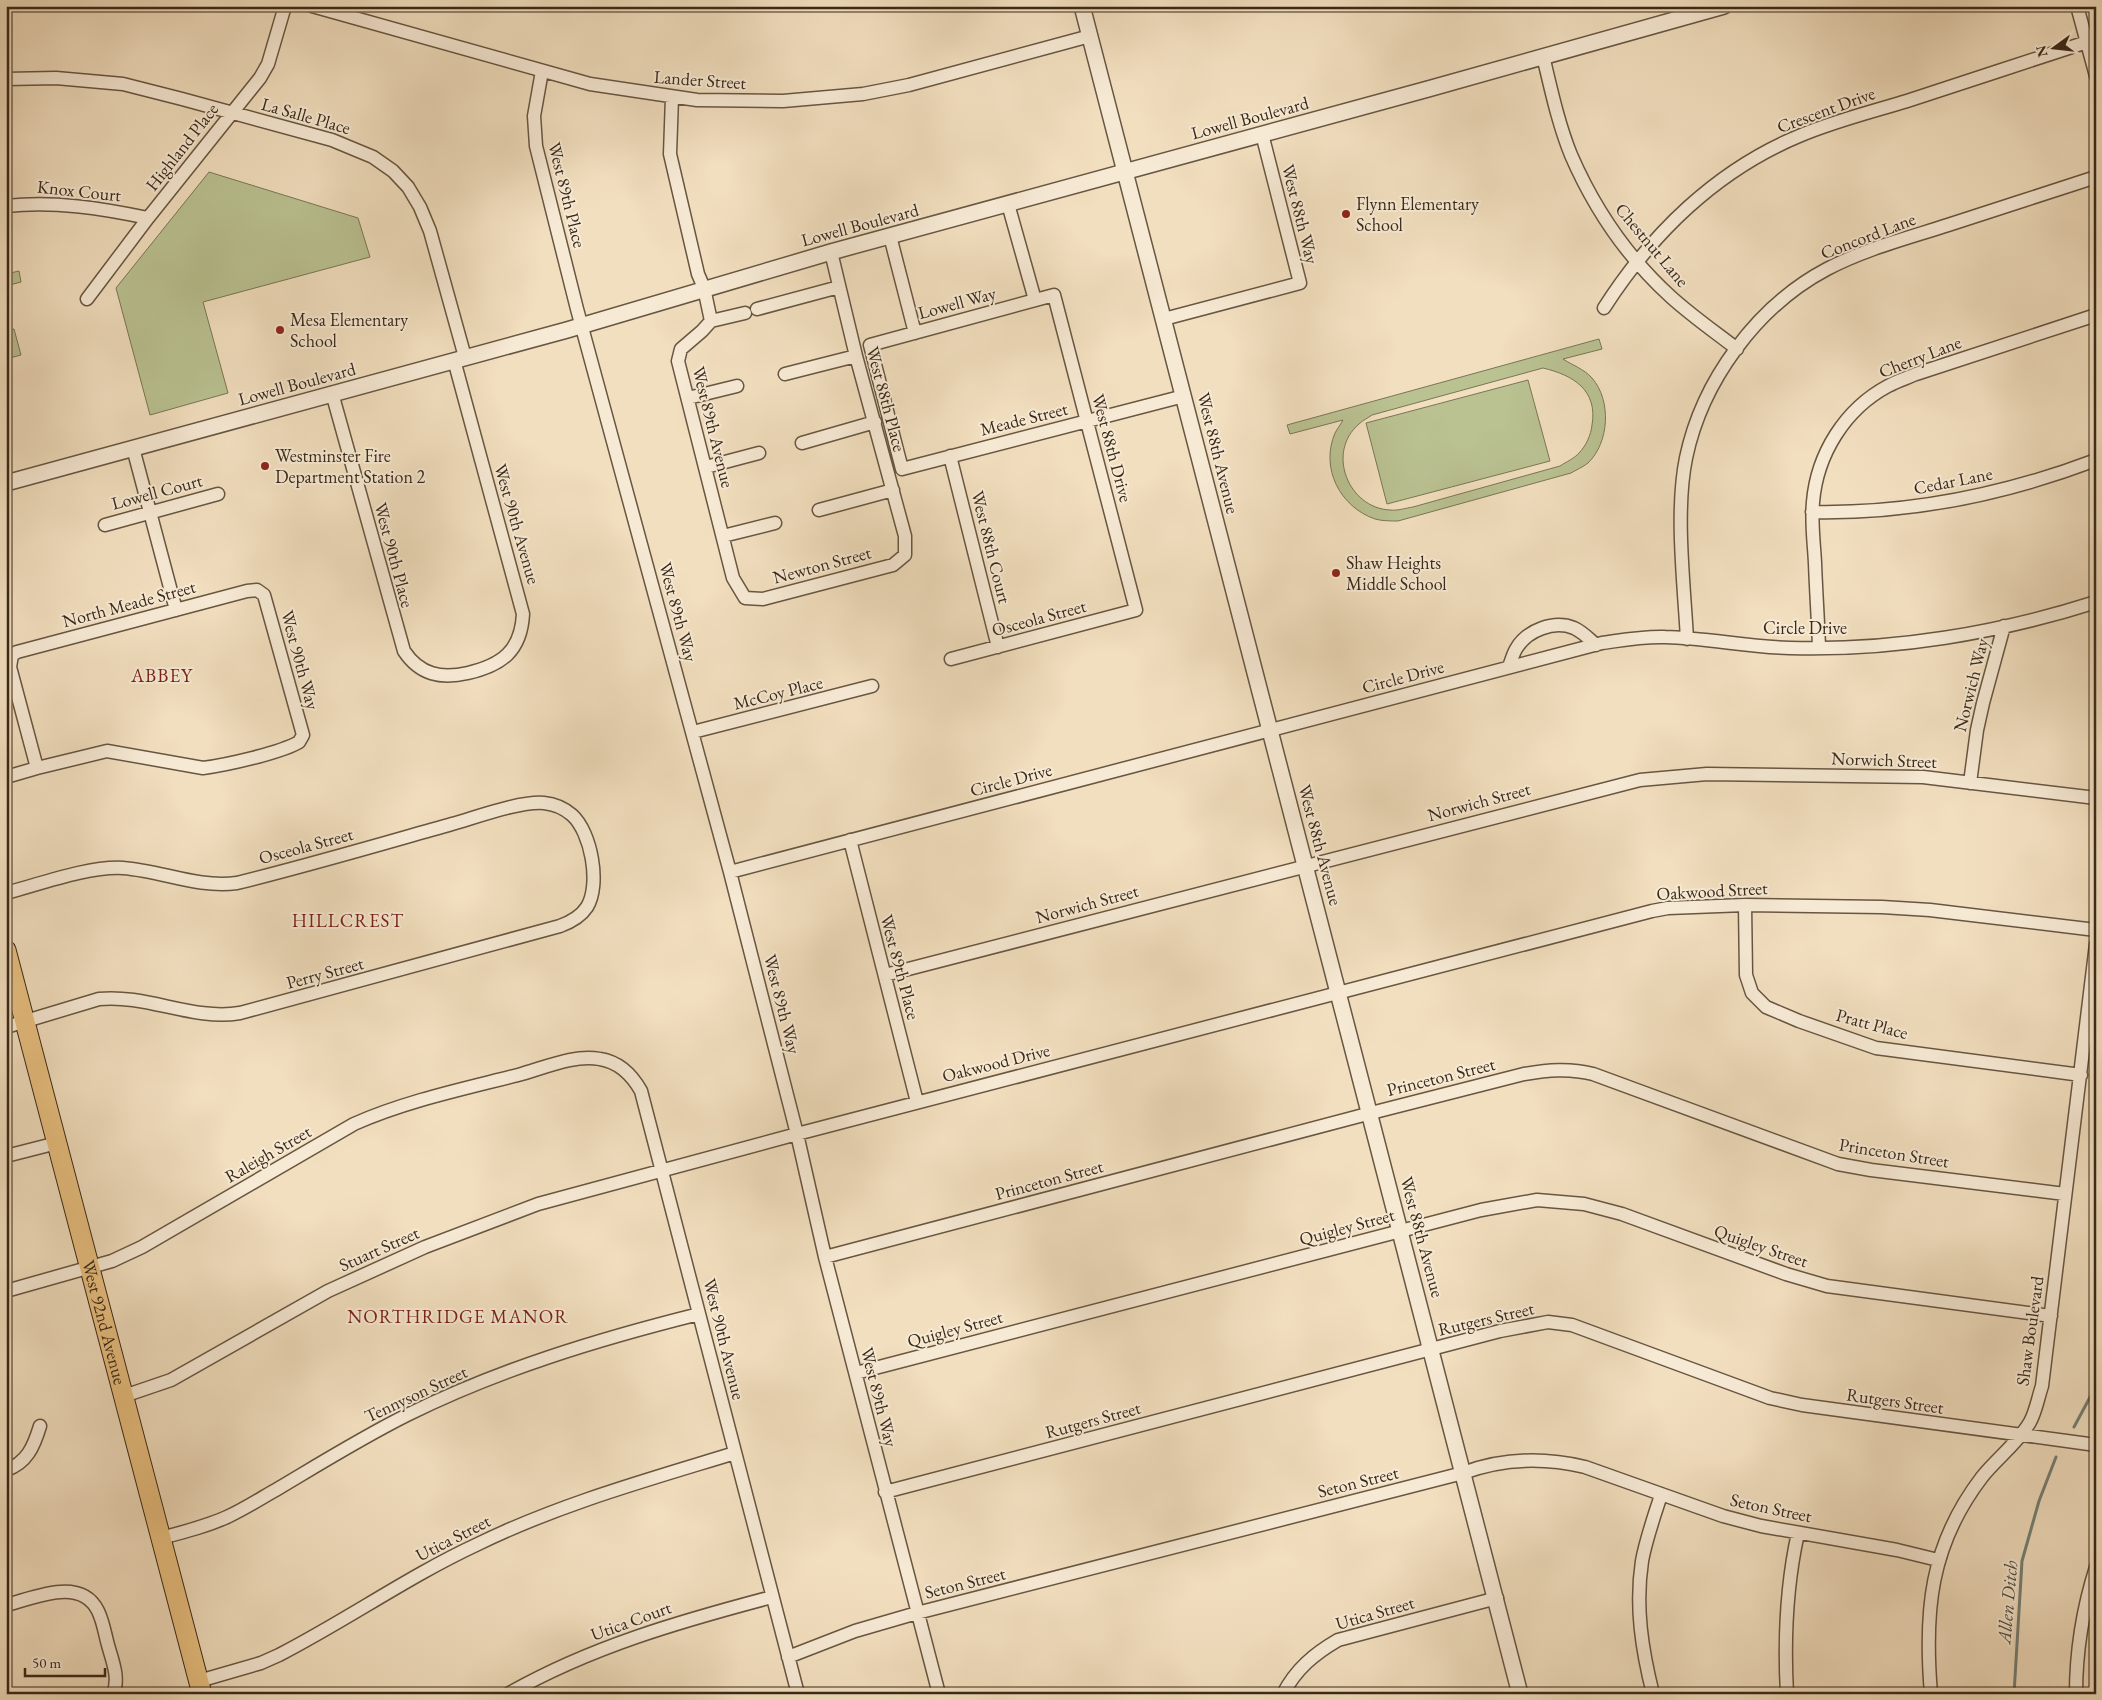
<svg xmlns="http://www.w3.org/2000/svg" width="2102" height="1700" viewBox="0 0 2102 1700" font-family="'EB Garamond',serif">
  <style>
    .green { fill: #bac292; stroke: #7a7656; fill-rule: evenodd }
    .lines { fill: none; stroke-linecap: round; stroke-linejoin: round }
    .stream { stroke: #748178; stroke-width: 3 }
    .minor-casing { stroke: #675642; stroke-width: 15 }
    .tertiary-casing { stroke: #675642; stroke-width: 18 }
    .primary-casing { stroke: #392919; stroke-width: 21 }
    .minor { stroke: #f7ead5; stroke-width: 12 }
    .tertiary { stroke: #f7ead5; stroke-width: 15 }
    .primary { stroke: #e9c080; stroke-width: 19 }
    .poi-dot { fill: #8f2418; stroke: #f7ead5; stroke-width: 2 }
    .labels { text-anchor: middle; stroke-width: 4; stroke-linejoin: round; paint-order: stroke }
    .street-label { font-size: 18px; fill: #392919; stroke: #f7ead5 }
    .poi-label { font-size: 18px; fill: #392919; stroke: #f7ead5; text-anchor: start }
    .neighbourhood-label { font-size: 19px; letter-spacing: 1px; fill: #7a1f14; stroke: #f7ead5 }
    .water-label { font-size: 19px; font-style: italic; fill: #524e40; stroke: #f7ead5 }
  </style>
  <rect width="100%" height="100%" fill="#f2dfbf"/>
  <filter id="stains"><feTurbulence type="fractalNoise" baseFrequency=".004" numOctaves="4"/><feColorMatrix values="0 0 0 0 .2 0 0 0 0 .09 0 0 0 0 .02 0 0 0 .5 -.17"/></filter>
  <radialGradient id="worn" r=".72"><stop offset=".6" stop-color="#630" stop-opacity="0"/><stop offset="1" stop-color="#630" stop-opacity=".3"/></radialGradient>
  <!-- green -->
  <path class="green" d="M209,172L358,218L370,257L203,302L228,393L150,415L116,288Z
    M19,271L21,282L6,286V274Z
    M14,329L21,355L6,359V331Z
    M1599,339L1602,349L1563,359C1572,365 1584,369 1592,378C1612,401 1609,443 1588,463C1583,467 1576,470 1571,473L1398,521C1391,521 1382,521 1375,519C1340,507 1320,468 1335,433C1337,429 1341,424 1343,420L1290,434L1287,425ZM1543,368C1573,375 1598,390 1592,425C1591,435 1586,446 1579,453C1575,458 1566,462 1560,466L1413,507C1406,508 1397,511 1390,510C1348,508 1326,452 1359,424C1363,420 1368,418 1372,415Z
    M1528,380L1550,461L1387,504L1366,423Z"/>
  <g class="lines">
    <!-- stream -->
    <path class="stream" d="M2074,1427L2096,1386
      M2014,1694L2022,1561L2039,1501L2056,1457"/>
    <defs>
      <path id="minor" d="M312,6L590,84L697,100L783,101L863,94L909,85L1090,36
        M2077,6L2096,76
        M1543,56C1551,89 1558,123 1571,155C1594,208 1628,258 1671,297C1692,316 1715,332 1737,349
        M542,71L534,116L536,146L577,309L730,872L797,1134L825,1257L939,1694
        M6,79L56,78L123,84L182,99L332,140L373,157L393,171L408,187L420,207L430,231L465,357
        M672,97L670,154L698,274L704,288L711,321L702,331L681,349L678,361L733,578L745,598L763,599L893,565L905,555V536L856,356L831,252
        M1008,204L1035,300
        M6,206C55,201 100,208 148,218
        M890,236L915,333
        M87,299L148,218L260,78L268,64L285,6
        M1604,308C1652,233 1717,170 1799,136C1834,121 1871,112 1907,101C1967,81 2027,62 2087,42
        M757,309L839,287
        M1164,319L1300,283L1262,134
        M711,321L745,313
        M785,374L856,356
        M332,393L404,651C420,675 441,679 468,673C502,665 521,651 523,614L454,360
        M688,398L737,386
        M802,443L875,422
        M133,448L176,610
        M950,456L998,647
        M706,467L759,453
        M819,510L893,490
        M1812,512C1909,514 2006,494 2096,460
        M105,525L218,494
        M723,536L775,523
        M1687,639C1684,583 1675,512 1686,458C1702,381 1757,306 1827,269C1865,249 1908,238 1948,225C1997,209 2047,193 2096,177
        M1819,647C1818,619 1816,591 1815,563C1814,543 1811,523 1813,502C1817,454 1845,409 1888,386C1897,381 1907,378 1916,374L2096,315
        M951,659L1136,610C1109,505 1082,400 1054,295L870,345L902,469C996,444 1090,420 1184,396
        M1509,667C1511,661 1513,654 1516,649C1527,630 1554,620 1574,628C1583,632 1589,639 1596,645
        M693,732L872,686
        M6,777L37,768L107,751L203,768C226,765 280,753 299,742L303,735L264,595L257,590L247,591L17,652L12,655L10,667L37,768
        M1970,783L1977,730L1983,703L2004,626
        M850,840L917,1102
        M730,872L1602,643C1623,640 1644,636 1665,637C1707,638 1748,647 1790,648C1892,651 1999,633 2096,602
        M6,893C40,884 89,866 123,868C163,871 196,888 237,883C310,865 381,844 452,824C477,817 520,801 544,803C554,804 564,808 572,815C591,832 601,884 587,907C581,916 571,922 560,926L240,1013C193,1021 147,994 99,999L6,1027
        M1745,905L1746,975L1752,993L1766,1007L1799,1021L1876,1048L2081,1075
        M885,975L1640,780L1707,774L1923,777L2096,798
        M6,1156L57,1143
        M825,1257L1371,1113L1524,1074C1548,1070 1569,1068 1593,1074L1838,1164L1871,1170L2065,1194
        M6,1291L112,1261L142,1247L354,1124C406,1101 463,1089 518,1075C544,1068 574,1054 600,1059C619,1062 632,1075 641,1091L798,1694
        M856,1373L1481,1210L1537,1200L1584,1204L1622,1214L1786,1274L1827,1286L2051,1316
        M124,1396L171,1380L328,1291L425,1247L538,1204L797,1134L1652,911L1668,908L1745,905L1882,907L1930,910L2096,930
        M6,1470C27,1463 34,1446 40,1426
        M885,1492L1500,1331L1548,1322L1572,1325L1770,1398L1802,1405L2096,1445
        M161,1538C184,1532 208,1526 229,1516C246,1508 263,1497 279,1488C321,1463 363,1437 407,1415C500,1369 599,1339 699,1314
        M6,1605C34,1598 81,1576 98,1611C103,1621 105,1634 108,1645C112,1660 120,1678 113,1694
        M788,1657L855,1631L917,1613L1463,1473C1503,1458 1543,1457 1585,1467L1723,1516L1761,1526L1897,1550L1938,1560
        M199,1681L261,1663L279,1655C347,1620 409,1576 478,1544C560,1504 647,1480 735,1453
        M508,1694C590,1647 681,1621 772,1597
        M1283,1694C1296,1669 1314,1654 1338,1640L1497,1598
        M1653,1694C1642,1650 1635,1607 1642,1561C1646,1539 1654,1517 1661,1495
        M1787,1694C1784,1640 1786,1587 1798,1533
        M1931,1694C1924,1611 1930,1545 1982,1477C1997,1458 2018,1443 2030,1422C2036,1411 2038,1398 2042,1386L2096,944
        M2076,1694C2076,1651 2083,1608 2096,1567"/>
      <path id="tertiary" d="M1082,6L1520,1694
        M6,483L567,330L831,252L1428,89L1724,6"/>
      <g id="primary">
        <path id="s1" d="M6,950L202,1694"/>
      </g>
    </defs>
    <!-- minor casing -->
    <use href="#minor" class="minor-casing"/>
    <!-- tertiary casing -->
    <use href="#tertiary" class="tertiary-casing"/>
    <!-- primary casing -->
    <use href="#primary" class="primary-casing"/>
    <!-- minor -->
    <use href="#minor" class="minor"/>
    <!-- tertiary -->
    <use href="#tertiary" class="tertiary"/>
    <!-- primary -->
    <use href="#primary" class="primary"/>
  </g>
  <!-- markers -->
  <g class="poi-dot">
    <circle cx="1346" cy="214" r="5"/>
    <circle cx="280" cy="330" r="5"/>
    <circle cx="265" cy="466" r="5"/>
    <circle cx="1336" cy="573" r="5"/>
  </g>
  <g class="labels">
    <!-- street labels -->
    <g class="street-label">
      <text transform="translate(700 80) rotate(4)" y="6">Lander Street</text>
      <text transform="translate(1826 110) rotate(-20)" y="6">Crescent Drive</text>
      <text transform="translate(306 116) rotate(16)" y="6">La Salle Place</text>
      <text transform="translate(1250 118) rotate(-15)" y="6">Lowell Boulevard</text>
      <text transform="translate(182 147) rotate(-52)" y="6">Highland Place</text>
      <text transform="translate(79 191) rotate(6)" y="6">Knox Court</text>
      <text transform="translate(567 195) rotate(76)" y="6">West 89th Place</text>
      <text transform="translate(1300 214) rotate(76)" y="6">West 88th Way</text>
      <text transform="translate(860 225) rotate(-15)" y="6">Lowell Boulevard</text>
      <text transform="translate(1868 236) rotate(-21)" y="6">Concord Lane</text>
      <text transform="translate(1652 245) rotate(50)" y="6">Chestnut Lane</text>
      <text transform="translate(957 303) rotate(-15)" y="6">Lowell Way</text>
      <text transform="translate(1920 357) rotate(-21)" y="6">Cherry Lane</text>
      <text transform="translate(297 384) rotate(-15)" y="6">Lowell Boulevard</text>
      <text transform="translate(886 399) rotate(75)" y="6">West 88th Place</text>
      <text transform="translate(1024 419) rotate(-14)" y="6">Meade Street</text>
      <text transform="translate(713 427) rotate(76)" y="6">West 89th Avenue</text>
      <text transform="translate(1112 448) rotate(75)" y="6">West 88th Drive</text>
      <text transform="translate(1218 453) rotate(76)" y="6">West 88th Avenue</text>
      <text transform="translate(1953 481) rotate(-11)" y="6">Cedar Lane</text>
      <text transform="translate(157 492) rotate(-15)" y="6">Lowell Court</text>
      <text transform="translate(517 524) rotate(74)" y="6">West 90th Avenue</text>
      <text transform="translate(991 547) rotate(76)" y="6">West 88th Court</text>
      <text transform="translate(394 555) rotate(75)" y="6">West 90th Place</text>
      <text transform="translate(822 565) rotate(-15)" y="6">Newton Street</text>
      <text transform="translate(129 604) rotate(-15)" y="6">North Meade Street</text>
      <text transform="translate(678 612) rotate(75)" y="6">West 89th Way</text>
      <text transform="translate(1039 618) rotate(-15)" y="6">Osceola Street</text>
      <text x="1805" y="634">Circle Drive</text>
      <text transform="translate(300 660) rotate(75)" y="6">West 90th Way</text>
      <text transform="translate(1403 677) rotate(-15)" y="6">Circle Drive</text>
      <text transform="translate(1971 685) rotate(-76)" y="6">Norwich Way</text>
      <text transform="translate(778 693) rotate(-14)" y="6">McCoy Place</text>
      <text transform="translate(1884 760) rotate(2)" y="6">Norwich Street</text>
      <text transform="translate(1011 780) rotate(-15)" y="6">Circle Drive</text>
      <text transform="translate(1479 802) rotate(-15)" y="6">Norwich Street</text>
      <text transform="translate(1320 845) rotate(75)" y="6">West 88th Avenue</text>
      <text transform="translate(306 846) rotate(-15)" y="6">Osceola Street</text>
      <text transform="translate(1712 891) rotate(-3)" y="6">Oakwood Street</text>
      <text transform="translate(1087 904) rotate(-15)" y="6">Norwich Street</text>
      <text transform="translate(900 967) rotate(75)" y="6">West 89th Place</text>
      <text transform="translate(325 973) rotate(-15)" y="6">Perry Street</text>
      <text transform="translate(782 1004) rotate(76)" y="6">West 89th Way</text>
      <text transform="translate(1872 1024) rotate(15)" y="6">Pratt Place</text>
      <text transform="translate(996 1063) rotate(-14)" y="6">Oakwood Drive</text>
      <text transform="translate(1441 1077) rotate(-14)" y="6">Princeton Street</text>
      <text transform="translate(1894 1153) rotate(9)" y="6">Princeton Street</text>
      <text transform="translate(268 1154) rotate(-30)" y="6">Raleigh Street</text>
      <text transform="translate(1049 1180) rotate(-15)" y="6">Princeton Street</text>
      <text transform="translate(1347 1227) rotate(-15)" y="6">Quigley Street</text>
      <text transform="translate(1422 1237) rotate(75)" y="6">West 88th Avenue</text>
      <text transform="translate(1761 1246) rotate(19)" y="6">Quigley Street</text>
      <text transform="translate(379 1249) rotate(-24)" y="6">Stuart Street</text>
      <text transform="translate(1486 1319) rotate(-13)" y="6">Rutgers Street</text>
      <text dy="6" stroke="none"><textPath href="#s1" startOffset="385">West 92nd Avenue</textPath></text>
      <text transform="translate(955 1329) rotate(-15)" y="6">Quigley Street</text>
      <text transform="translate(2030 1331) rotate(-82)" y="6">Shaw Boulevard</text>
      <text transform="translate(724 1339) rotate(76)" y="6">West 90th Avenue</text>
      <text transform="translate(416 1394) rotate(-25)" y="6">Tennyson Street</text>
      <text transform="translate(879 1397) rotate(76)" y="6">West 89th Way</text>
      <text transform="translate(1895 1401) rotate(8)" y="6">Rutgers Street</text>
      <text transform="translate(1093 1420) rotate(-15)" y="6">Rutgers Street</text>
      <text transform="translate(1358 1482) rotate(-14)" y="6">Seton Street</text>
      <text transform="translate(1771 1508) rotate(12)" y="6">Seton Street</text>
      <text transform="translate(453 1538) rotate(-27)" y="6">Utica Street</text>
      <text transform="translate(965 1583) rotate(-14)" y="6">Seton Street</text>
      <text transform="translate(1375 1613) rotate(-16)" y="6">Utica Street</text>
      <text transform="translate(631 1621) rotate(-20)" y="6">Utica Court</text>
    </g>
    <!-- poi labels -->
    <g class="poi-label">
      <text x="1356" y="210">Flynn Elementary<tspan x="1356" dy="21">School</tspan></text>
      <text x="290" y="326">Mesa Elementary<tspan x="290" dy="21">School</tspan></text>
      <text x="275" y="462">Westminster Fire<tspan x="275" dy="21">Department Station 2</tspan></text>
      <text x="1346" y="569">Shaw Heights<tspan x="1346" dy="21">Middle School</tspan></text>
    </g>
    <!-- neighbourhood labels -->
    <g class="neighbourhood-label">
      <text x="162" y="682">ABBEY</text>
      <text x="348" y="927">HILLCREST</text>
      <text x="458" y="1323">NORTHRIDGE MANOR</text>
    </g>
    <!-- water labels -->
    <g class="water-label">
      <text transform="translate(2007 1602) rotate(-85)" y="7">Allen Ditch</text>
    </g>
  </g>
  <!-- margin -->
  <rect width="2102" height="1700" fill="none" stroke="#f2dfbf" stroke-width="25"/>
  <rect x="8" y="8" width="2087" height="1685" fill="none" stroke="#392919" stroke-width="2.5"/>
  <rect x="12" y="12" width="2077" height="1675" fill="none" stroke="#392919"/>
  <!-- north arrow -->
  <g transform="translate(2054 48) rotate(255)" stroke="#f7ead5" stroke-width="4" paint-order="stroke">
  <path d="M0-4L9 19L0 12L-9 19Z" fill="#392919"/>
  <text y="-8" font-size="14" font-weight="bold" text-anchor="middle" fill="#392919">N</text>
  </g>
  <!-- scale -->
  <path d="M25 1668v8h80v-8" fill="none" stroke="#392919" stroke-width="2.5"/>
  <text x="32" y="1668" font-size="15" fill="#392919" stroke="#f7ead5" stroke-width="4" paint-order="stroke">50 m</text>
  <rect width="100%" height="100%" filter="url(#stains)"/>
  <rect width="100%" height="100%" fill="url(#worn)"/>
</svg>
